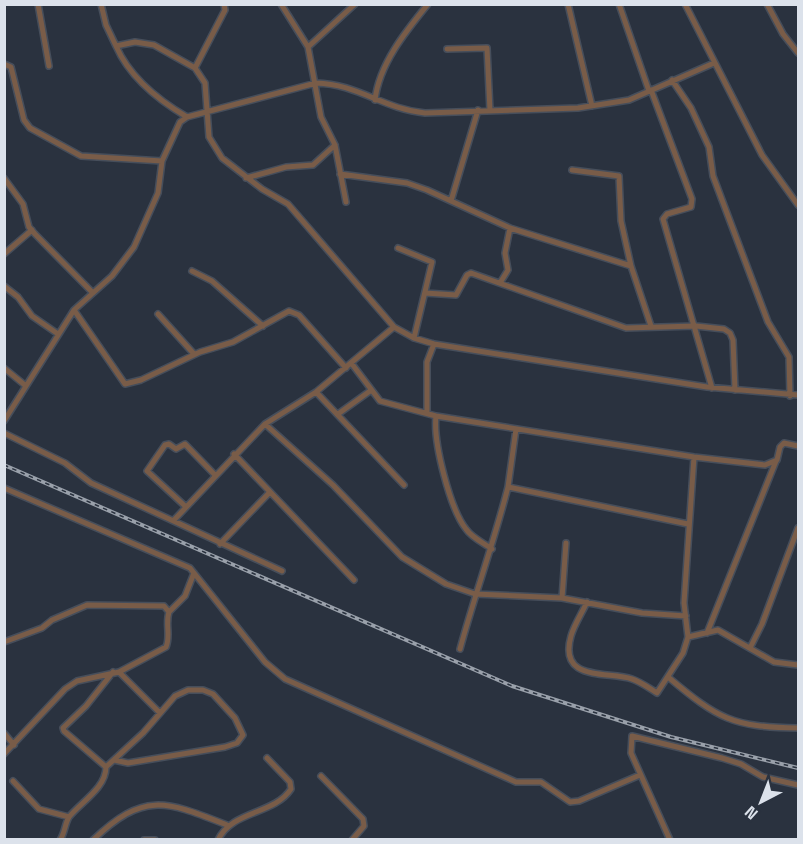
<svg xmlns="http://www.w3.org/2000/svg" width="803" height="844" viewBox="0 0 803 844" font-family="'Space Grotesk',sans-serif">
  <style>
    .lines { fill: none; stroke-linecap: round; stroke-linejoin: round }
    .street-casing { stroke: #464e5b; stroke-width: 8 }
    .street { stroke: #795c48; stroke-width: 5 }
    .rail-casing { stroke: #99a0aa; stroke-width: 4 }
    .rail { stroke: #2a323f; stroke-width: 1.5; stroke-dasharray: 4.5; stroke-linecap: butt }
  </style>
  <rect width="100%" height="100%" fill="#2a323f"/>
  <g class="lines">
    <defs>
      <path id="street" d="M38,4L49,66
        M101,4L106,25L116,46L135,42L154,45L195,68L205,83L209,137L222,158L262,189L288,204L394,327L414,338L434,344L707,387L798,395
        M281,4L308,47L321,117L335,145L346,202
        M568,4L592,106
        M619,4L649,91
        M685,4L762,155L798,205
        M767,4L783,34L798,53
        M116,46C130,78 158,100 187,117
        M308,47L355,4
        M447,49L487,48L490,111
        M4,64L11,67L24,120L30,128L81,156L162,161
        M195,68L225,10L224,4
        M672,80L691,108L709,147L713,176L768,322L789,357L790,396
        M651,90L692,199L691,207L667,214L663,219L712,388
        M375,100C379,64 406,31 428,4
        M572,170L619,176L621,221L631,266L651,326
        M340,174L407,183L427,190L510,228L631,266
        M4,178L23,204L29,227L35,234L93,293
        M246,178L286,167L313,165L335,145
        M451,201L478,110
        M398,248L432,262L414,338
        M4,254L32,230
        M192,271L212,281L263,326
        M500,283L508,270L505,253L510,228
        M4,286L18,297L32,316L58,334
        M425,293L456,295L467,275L471,273L626,328L696,326L724,329L730,333L733,340L735,390
        M74,310L125,384L141,380L200,352L233,342L289,311L299,315L346,368
        M158,314L194,354
        M352,364L380,401L436,416L694,457L765,465L777,460L780,447L784,443L798,446
        M4,368L26,386
        M316,392L404,485
        M427,413V362L434,344
        M338,414L370,391
        M436,416C433,442 450,509 466,529C472,538 484,543 492,549
        M4,421L74,310L112,276L134,247L158,193L162,161L180,122L187,117L316,83C358,84 383,109 425,113L578,108L629,100L714,63
        M265,424L333,485L402,557L446,584L475,594L562,598L642,613L686,616
        M516,429L508,487L688,524
        M4,433L65,463L91,483L282,571
        M234,454L354,580
        M4,488L190,568L265,662L285,679L516,782H541L570,802L579,801L640,775
        M185,506L147,471L165,445L169,444L176,449L185,444L215,475
        M174,520L265,424L316,392L394,327
        M220,544L270,492
        M562,598L566,543
        M587,602C582,613 574,625 571,636C558,682 607,671 632,679C641,682 649,688 657,693L683,653L688,637L684,603L694,457
        M169,612L185,596L194,573
        M707,633L776,461
        M688,637L718,630L774,662L798,665
        M4,642L42,628L52,620L87,605L164,606L169,612C165,624 171,636 166,647L119,672L77,681L65,689L4,754
        M750,648L762,624L798,528
        M460,649C475,594 494,542 508,487
        M119,672L160,713
        M668,677C718,719 732,727 798,728
        M4,733L14,745
        M106,767L64,731L63,728L86,706L113,672
        M321,776L363,819L364,826L352,840
        M13,781L39,809L69,817
        M60,840C65,833 65,823 69,817C81,802 106,788 106,767L143,733L175,696L188,690H203L213,694L235,718L243,735L237,743L225,747L128,763L114,760
        M93,840C144,791 166,801 227,825
        M144,840H155
        M218,840C232,810 274,815 291,789L290,782L267,758
        M670,840L631,753L632,736L722,758L741,764L763,777L798,785"/>
    </defs>
    <!-- street casing -->
    <use href="#street" class="street-casing"/>
    <!-- street -->
    <use href="#street" class="street"/>
    <defs>
      <path id="rail" d="M4,465L512,686L671,737L798,768"/>
    </defs>
    <!-- rail casing -->
    <use href="#rail" class="rail-casing"/>
    <!-- rail -->
    <use href="#rail" class="rail"/>
  </g>
  <!-- border -->
  <rect width="803" height="844" fill="none" stroke="#dce2eb" stroke-width="12"/>
  <!-- north arrow -->
  <g transform="translate(761 802) rotate(222)" stroke="#2a323f" stroke-width="4.5" paint-order="stroke">
  <path d="M0-4.5L10 22L0 15L-10 22Z" fill="#dce2eb"/>
  <text y="-9" font-size="16" font-weight="bold" text-anchor="middle" fill="#dce2eb">N</text>
  </g>
</svg>
